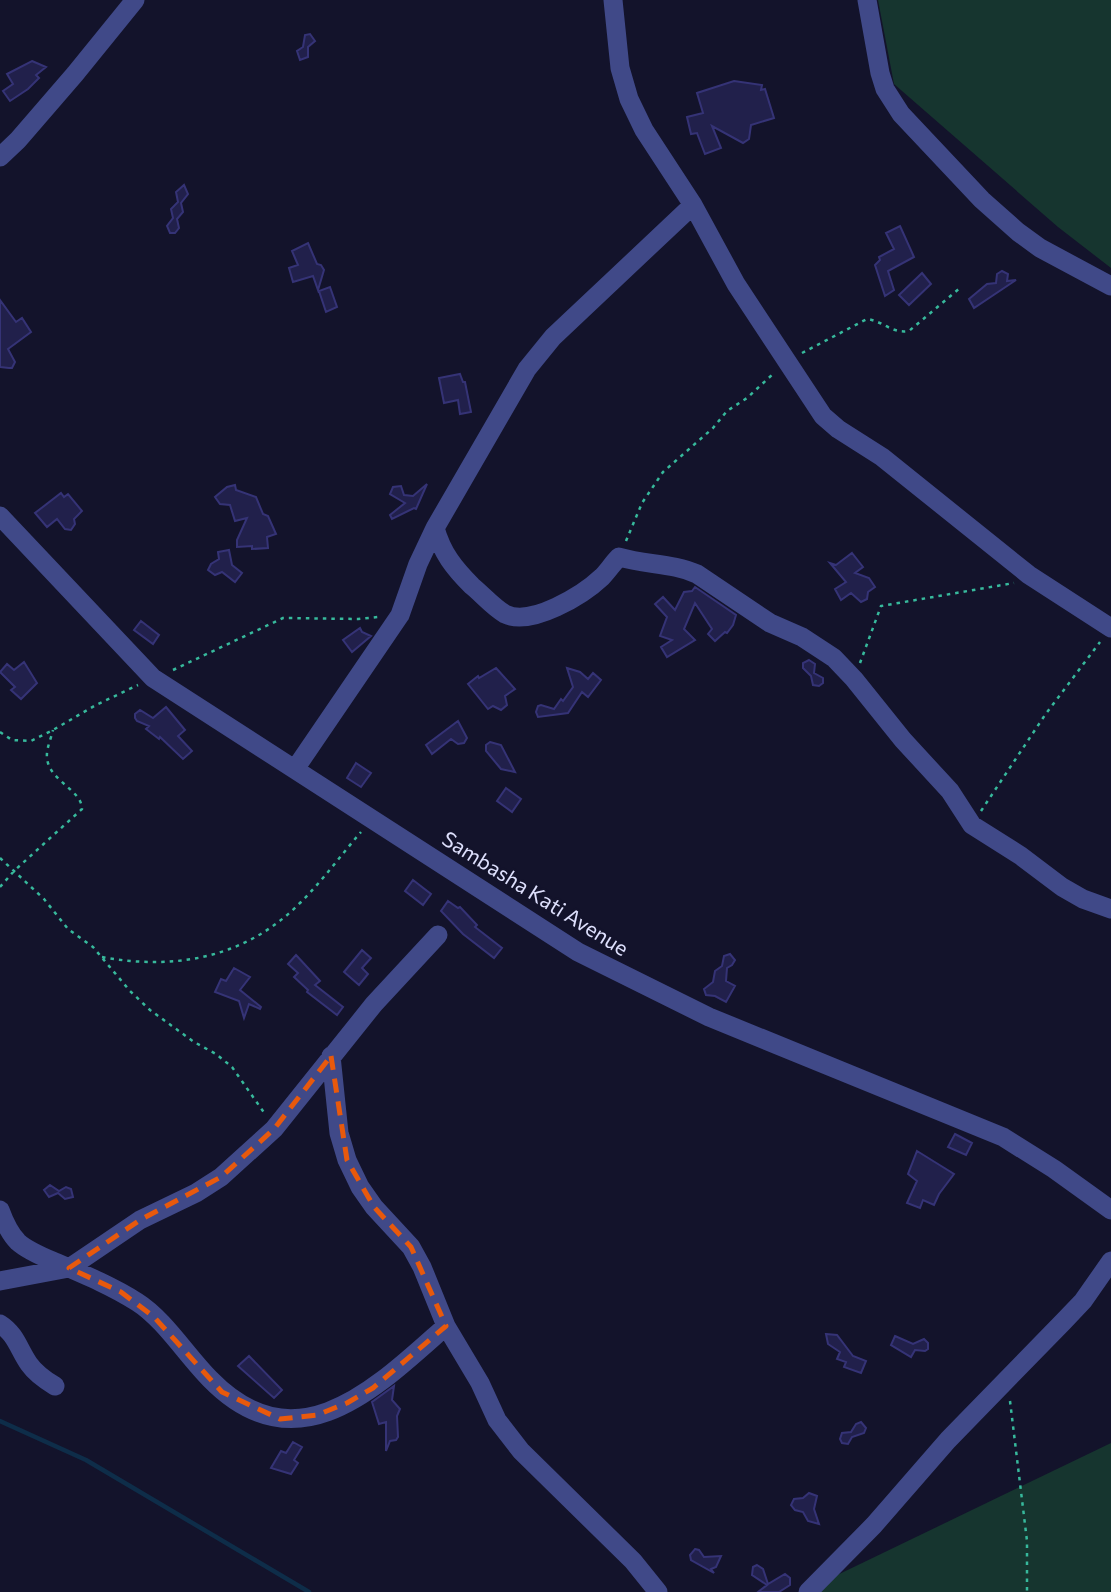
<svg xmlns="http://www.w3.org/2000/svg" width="1111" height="1592" viewBox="0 0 1111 1592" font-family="Commissioner,sans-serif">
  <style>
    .green { fill: #16352f }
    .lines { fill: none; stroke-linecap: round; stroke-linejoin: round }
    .stream { stroke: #0e2d49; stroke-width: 4.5 }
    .building { fill: #21204b; stroke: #353376; stroke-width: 2 }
    .path { stroke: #37b99c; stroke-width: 2.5; stroke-dasharray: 3.5 5; stroke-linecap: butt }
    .minor { stroke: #404988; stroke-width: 19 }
    .marked { fill: none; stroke: #e8590c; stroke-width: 5; stroke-dasharray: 14 9; stroke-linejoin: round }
    .labels { text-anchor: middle; stroke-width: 5; stroke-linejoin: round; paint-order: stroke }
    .street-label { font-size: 21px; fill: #dee0fd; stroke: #13132b }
  </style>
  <rect width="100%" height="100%" fill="#13132b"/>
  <!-- green -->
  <path class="green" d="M878,0H1111V268L1058,227L894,84Z
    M1111,1443V1592H802Z"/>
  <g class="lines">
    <!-- stream -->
    <path class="stream" d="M0,1421L86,1460L309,1592"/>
  </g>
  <!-- building -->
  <path class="building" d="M310,34L315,41L308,47V57L300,60L297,51L303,47L305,35Z
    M32,61L46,67L36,75L39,78L28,89L10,101L3,91L13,84L7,74Z
    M734,81L762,85L761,90L765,89L774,118L751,125L749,139L743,143L712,126L721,148L705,154L697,133L691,134L687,117L703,113L697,93Z
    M184,185L188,194L181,203L183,212L177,219L179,228L175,233H170L167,226L173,218L171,209L178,202L176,192Z
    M900,226L914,257L888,271L894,290L885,296L875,265L880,260L879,257L894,249L886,233Z
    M308,243L317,264L321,265L324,270L318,290L313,276L293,282L289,268L298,265L292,251Z
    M1002,271L1008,274L1007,281L1016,280L974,308L969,299L987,284L996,283L997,274Z
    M922,273L931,284L909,305L899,295Z
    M330,287L337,307L326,312L319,291Z
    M0,300L16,322L22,318L31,332L8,349L15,362L12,368H9L0,367Z
    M460,374L463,382H465L471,412L460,414L458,400L444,403L439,378Z
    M427,484L416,509L414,508L392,519L390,515L405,503L390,494L393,487L401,486L404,495L413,496Z
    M235,485L236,490L256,497L263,514L268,516L276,534L267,537L268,548L252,549V546L237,547V540L247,518L235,521L230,505L220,504L215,497L227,487Z
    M61,493L64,497L68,494L82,511L74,519L75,524L71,530L65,529L57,519L47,527L35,513Z
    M229,550L232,565L242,573L235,582L222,572L215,575L208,570L211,564L219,559L218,552Z
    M852,553L863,567L855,573L869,578L875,587L868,592L867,599L861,602L851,593L841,600L835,589L846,582L830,563L836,565Z
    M695,587L736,615L733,625L727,633L725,632L715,641L708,634L712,629L695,603L684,629L695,640L667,657L661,647L672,640L660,636L667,617L655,604L663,597L675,610L684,592L692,591Z
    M141,621L159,635L153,644L134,630Z
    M360,628L362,632L371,636L352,652L343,640Z
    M809,660L815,664L814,673L823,678V683L819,686L813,685L811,676L803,668V663Z
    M24,662L37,683L21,699L11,690L15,687L0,672L7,664L14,670Z
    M496,668L515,689L505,696L507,705L501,710L493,706L488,709L468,684L478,676L479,678Z
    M567,668L580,672L588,679L593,673L601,680L588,697L582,692L568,713L538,717L536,712L538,706L541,705L554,709L561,699L563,701L573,687Z
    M166,707L185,730L178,736L192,751L183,759L160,737L159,739L146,729L149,726L137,721L135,718V714L140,710L153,718Z
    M458,721L467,738L464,743L458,744L451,739L432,754L426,745Z
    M490,742L501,745L515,772L501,769L486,751V745Z
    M356,763L371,773L361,787L347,778Z
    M506,788L521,799L512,812L497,801Z
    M413,880L431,894L423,905L405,891Z
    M448,901L458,908L460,907L477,925L475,927L502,948L494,958L463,934L441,911Z
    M362,950L371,958L362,968L368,974L359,985L344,972Z
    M730,954L735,960L732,965L727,968L726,981L735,986L726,1002L715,996L706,995L704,989L713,982L715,971L722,966L724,956Z
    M296,955L320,981L315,985L343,1007L337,1015L307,992L308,990L294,977L298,973L288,964Z
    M234,968L250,977L240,990L261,1007L260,1009L249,1004L244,1018L239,1001L215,992L221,979L226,981Z
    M955,1134L972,1143L966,1155L948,1147Z
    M917,1151L954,1174L939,1194L934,1205L923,1200L920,1208L907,1203L917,1181L908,1174Z
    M50,1185L59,1191L66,1187L71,1189L73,1197L65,1199L58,1193L49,1197L44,1190Z
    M826,1334L837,1335L853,1356L866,1361L861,1373L844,1367L846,1362L837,1359L840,1352L828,1344Z
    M895,1336L913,1344L924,1339L928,1343V1349L925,1351L915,1350L911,1357L891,1345Z
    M249,1356L282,1390L274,1398L238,1366Z
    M394,1386L392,1400L400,1409L397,1416L398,1437L396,1440L390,1441L386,1451V1422L379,1424L372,1402Z
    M861,1422L866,1428L864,1433L852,1437L848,1444L842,1443L840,1439L842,1433L851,1432L856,1424Z
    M293,1442L302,1447L294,1460L298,1463L291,1474L271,1468L281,1451L286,1453Z
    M809,1493L817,1496L814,1509L819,1524L808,1521L803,1512L795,1510L791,1505L794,1499L803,1498Z
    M695,1549L699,1550L704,1557L721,1556L716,1567L711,1569L714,1573L691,1560L690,1555Z
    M757,1565L763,1569L768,1584L785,1574L790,1578V1585L779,1592H758L767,1585L752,1575L753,1567Z"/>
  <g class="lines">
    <!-- path -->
    <path class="path" d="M802,353L867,319C883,321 892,334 909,331L960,288
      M626,541L642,503L663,472L713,428L727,411L747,398L774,373
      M860,663L881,606L1014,583
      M173,670L283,618L358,619L378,617
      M0,732L12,740L31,741L53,730L96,705L138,685
      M981,811L1045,715L1100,642
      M0,858L44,899L68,929L93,947L130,991L150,1010L194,1042L216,1054L232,1067L265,1114
      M0,887L14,871L82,809C82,790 49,781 47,758C46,749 51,739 53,730
      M102,957C177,971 247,957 301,902C323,880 341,855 361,832
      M1010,1401L1027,1541V1592"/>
    <!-- minor -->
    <path class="minor" d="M613,0L620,68L629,99L644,130L693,205L736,284L823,416L838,429L882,457L1029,575L1111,628
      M867,0L880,73L885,89L901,114L982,200L1018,232L1040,248L1111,286
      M0,157L18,140L75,74L135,0
      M693,205L553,337L527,369L435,528C442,553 454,568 472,586C483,595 493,607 505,614C531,627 583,595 602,577C608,571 613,563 619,557C646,565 673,563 697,574L770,623L802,637L834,658L854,679L903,740L950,791L972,825L1021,856L1062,887L1083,899L1111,909
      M0,516L153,678L578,952L709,1017L1003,1137L1054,1169L1111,1210
      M295,769L400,615L418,564L435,528
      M331,1056L339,1133L347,1160L360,1187L374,1207L411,1247L422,1267L446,1326L480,1383L497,1420L521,1451L633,1561L658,1592
      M0,1210C4,1221 9,1233 18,1242C28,1251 43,1257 55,1262C83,1274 112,1286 137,1302C164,1319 187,1356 210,1379C297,1468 376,1388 446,1326
      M0,1281L69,1268L140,1220L196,1193L221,1177L274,1129L374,1004L438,935
      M0,1324C16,1334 19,1350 29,1364C36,1374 45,1380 55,1386
      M808,1592L874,1525L948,1440L1063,1322L1083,1301L1111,1261"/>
  </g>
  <!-- marked area -->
  <path class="marked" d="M331,1056L347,1160L374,1207L411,1247L446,1326L373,1388L347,1403L317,1415L280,1419L222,1392L154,1317L121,1292L69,1268L140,1220L221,1177L274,1129Z"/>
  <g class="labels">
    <!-- street labels -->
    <g class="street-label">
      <text transform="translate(535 894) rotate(32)" y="7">Sambasha Kati Avenue</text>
    </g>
  </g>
</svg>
